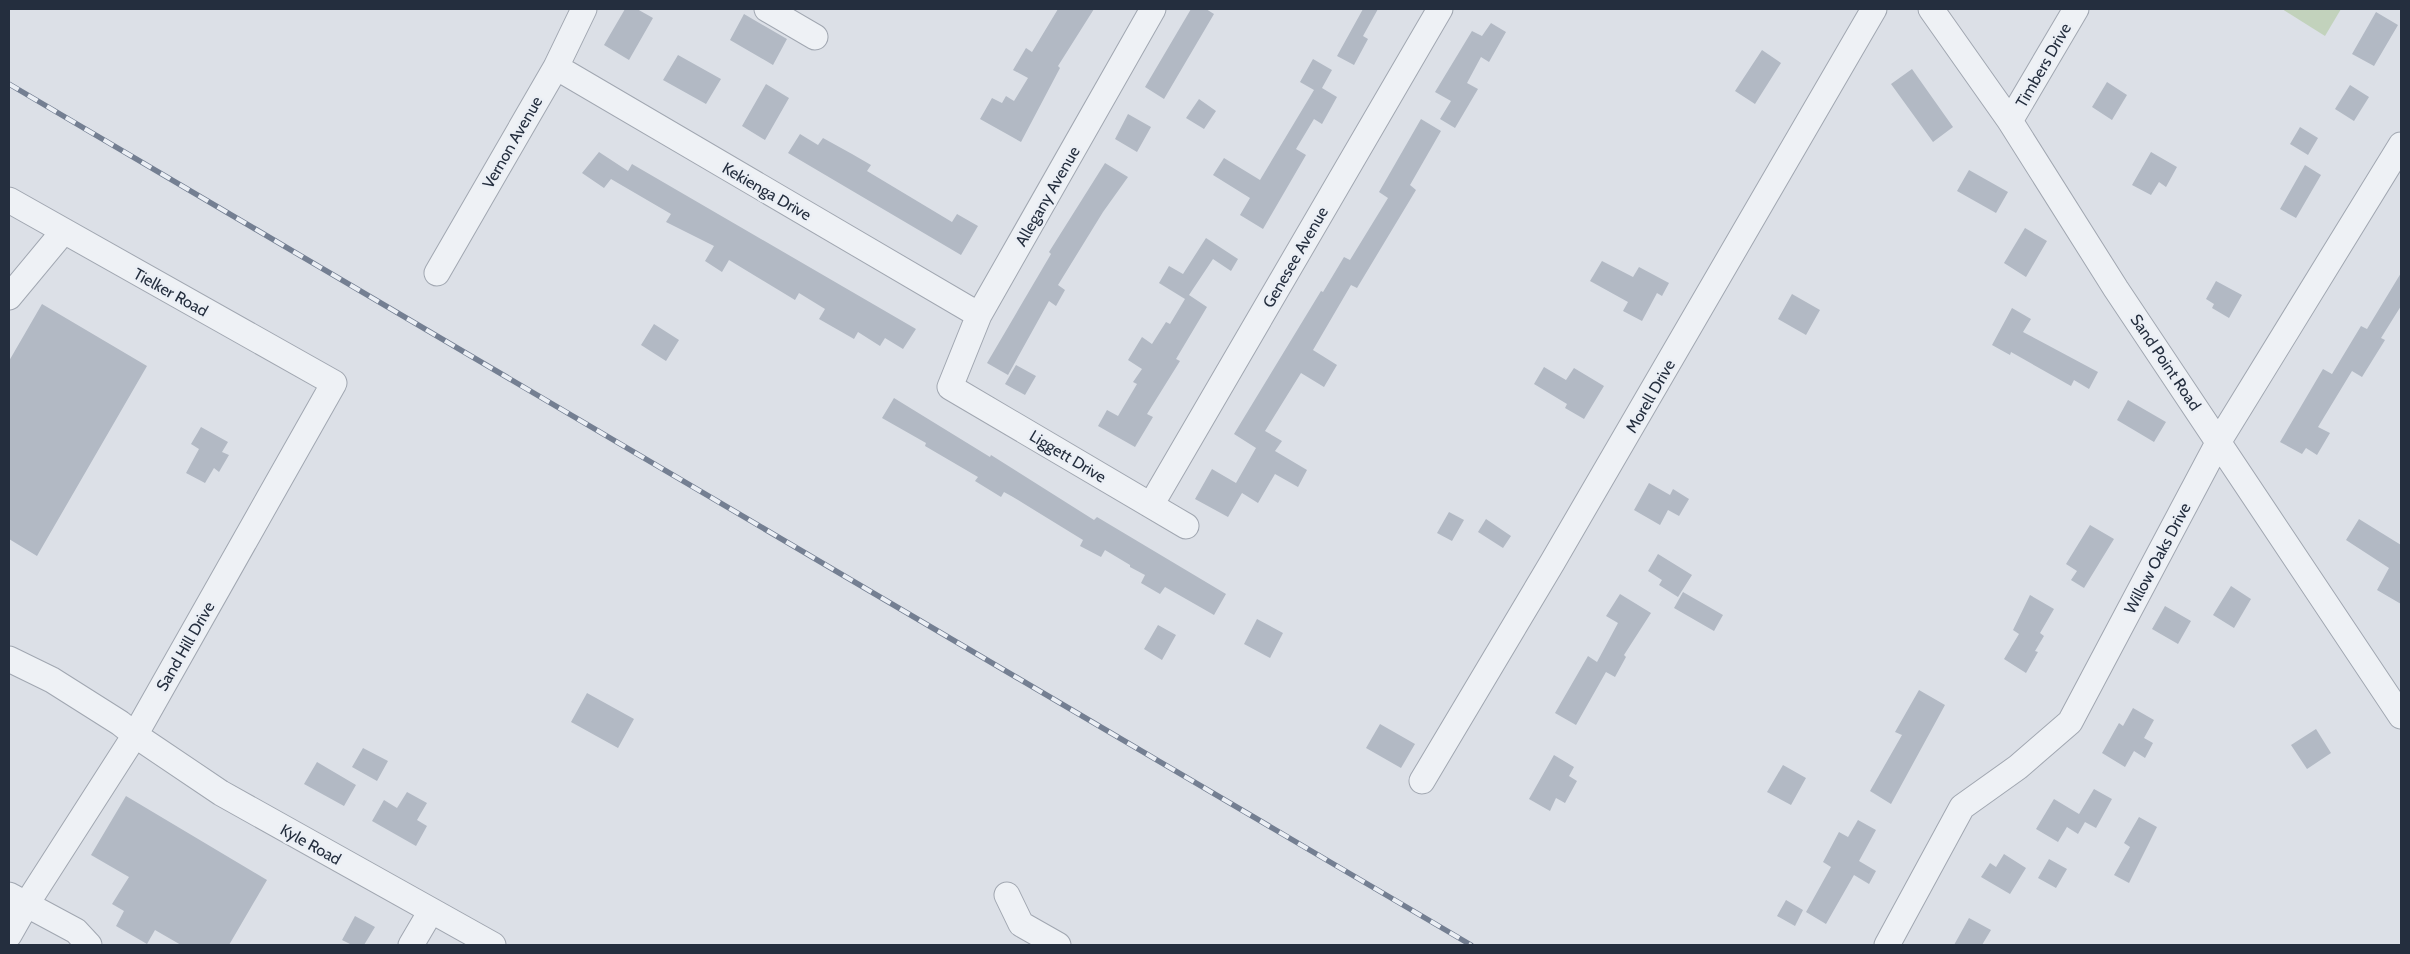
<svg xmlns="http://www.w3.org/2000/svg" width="2410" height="954" viewBox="0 0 2410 954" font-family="Cabin,sans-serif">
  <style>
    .green { fill: #c2d2bc }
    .building { fill: #b2b9c4 }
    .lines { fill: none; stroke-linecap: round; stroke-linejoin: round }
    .minor-casing { stroke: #a1a7b1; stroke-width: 27 }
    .minor { stroke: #eef1f5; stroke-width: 25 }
    .rail-casing { stroke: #747f92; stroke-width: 5.5 }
    .rail { stroke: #ebeff5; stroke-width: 4; stroke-dasharray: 11; stroke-linecap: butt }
    .labels { text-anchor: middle; stroke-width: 5; stroke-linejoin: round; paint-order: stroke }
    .street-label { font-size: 16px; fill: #242e3e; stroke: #ebeff5 }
  </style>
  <rect width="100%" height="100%" fill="#dce0e7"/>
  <!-- green -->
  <path class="green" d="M2282,9H2341L2325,36Z"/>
  <!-- building -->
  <path class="building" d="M625,9H637L653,18L629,60L604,45Z
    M1058,9H1094L1058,66L1060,68L1021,142L980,119L992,98L1002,103L1006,96L1014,101L1028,78L1013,70L1026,48L1032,52Z
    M1191,9H1206L1214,14L1164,99L1145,87Z
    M1363,9H1378L1363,36L1368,39L1354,65L1337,56Z
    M2376,12L2398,25L2374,66L2352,54Z
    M744,14L787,39L773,65L730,40Z
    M1491,23L1506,32L1489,62L1481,57L1467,83L1478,89L1455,128L1440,119L1451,101L1435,92L1472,31L1482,36Z
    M1762,50L1781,63L1755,104L1735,91Z
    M678,55L721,79L706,104L663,80Z
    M1313,59L1332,70L1322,88L1337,97L1322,124L1314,119L1296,149L1306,155L1263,229L1240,215L1250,198L1213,175L1224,158L1260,180L1314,90L1300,82Z
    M1912,69L1953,127L1933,142L1891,84Z
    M2107,82L2127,95L2112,120L2092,107Z
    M766,84L789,98L765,140L742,126Z
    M2350,85L2369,97L2354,121L2335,109Z
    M1199,99L1216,111L1204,129L1186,118Z
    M1128,114L1151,127L1137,152L1115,139Z
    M1421,119L1441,131L1410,185L1416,190L1357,288L1351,285L1313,350L1337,365L1324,387L1301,373L1265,431L1282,441L1275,451L1307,470L1298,487L1275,474L1258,503L1242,493L1228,517L1195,499L1212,469L1236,483L1256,448L1234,434L1321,291L1323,292L1344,257L1350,260L1388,198L1379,192Z
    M2300,127L2318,138L2308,155L2290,144Z
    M800,134L818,145L823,138L852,154L871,165L867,171L952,222L957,214L978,226L961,255L788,153Z
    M599,152L628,171L632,164L916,329L903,349L885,338L880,346L858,332L854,339L819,319L825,309L799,293L795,300L729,260L722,272L705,261L714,246L666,222L671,214L611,179L604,188L582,173Z
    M2151,152L2177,167L2166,187L2159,182L2151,195L2132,185Z
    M1105,163L1128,177L1103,212L1058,285L1065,290L1056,306L1049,301L1008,375L987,363L1051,254L1049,252Z
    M2305,165L2321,175L2296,218L2280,209Z
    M1969,170L2008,192L1996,213L1957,191Z
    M2025,228L2047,241L2026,277L2004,263Z
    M1206,238L1238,259L1231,271L1213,259L1189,295L1207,307L1176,359L1180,361L1147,414L1153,417L1135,447L1098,426L1107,410L1118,416L1137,384L1133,382L1142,369L1128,360L1142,337L1152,344L1166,322L1170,324L1185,299L1159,283L1169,266L1183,274Z
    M1602,261L1633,277L1639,267L1669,283L1662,296L1657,293L1642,321L1623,311L1628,302L1590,281Z
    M2401,273V306L2381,338L2385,340L2362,377L2352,371L2318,427L2330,433L2317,455L2306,448L2302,454L2280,442L2323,369L2332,374L2361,326L2367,329Z
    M2216,281L2242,295L2229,318L2212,308L2214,304L2206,299Z
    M1792,294L1820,310L1806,335L1778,319Z
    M42,304L147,366L37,556L9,539V361Z
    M2012,308L2031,319L2023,332L2098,372L2089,389L2074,380L2071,386L2011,352L2010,355L1992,345Z
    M654,324L679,340L666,361L641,345Z
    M1016,365L1036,376L1025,395L1005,384Z
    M1544,367L1566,380L1574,368L1604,386L1584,419L1565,408L1567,404L1534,384Z
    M894,398L990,457L991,455L1094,520L1097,517L1226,594L1214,615L1165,587L1160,594L1141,583L1145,575L1130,567V565L1105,550L1101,557L1080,546L1083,540L1013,497L1004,492L1001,497L975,481L978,477L925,446L926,443L882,418Z
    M2128,400L2166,422L2154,442L2117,420Z
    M201,427L228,442L222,452L229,455L219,472L214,468L205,483L186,473L199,449L191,444Z
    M1649,483L1670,495L1673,489L1689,499L1679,516L1668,510L1660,525L1634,510Z
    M1449,512L1464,520L1452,541L1437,533Z
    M1486,519L1511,536L1503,548L1478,532Z
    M2359,519L2401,545V604L2377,590L2389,568L2346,540Z
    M2090,525L2114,539L2084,588L2071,580L2077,571L2066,564Z
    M1658,554L1692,575L1678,597L1659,585L1662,580L1648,571Z
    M2231,586L2251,599L2234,628L2213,615Z
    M1683,592L1723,615L1714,631L1674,608Z
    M1620,594L1651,613L1624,655L1626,657L1615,677L1606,672L1576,725L1555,713L1588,656L1597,662L1618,623L1606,616Z
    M2030,595L2054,609L2040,633L2044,636L2035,651L2038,652L2026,673L2004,659L2019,634L2013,630Z
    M2165,606L2191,621L2178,644L2152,629Z
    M1257,619L1283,633L1270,658L1244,644Z
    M1158,625L1176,635L1162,660L1144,649Z
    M1919,690L1945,705L1891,804L1870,791L1902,735L1895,732Z
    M587,693L634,719L618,748L571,722Z
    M2133,708L2154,720L2144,738L2153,743L2145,758L2134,751L2125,767L2102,753L2119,723L2123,726Z
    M1380,724L1415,744L1401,768L1366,748Z
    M2316,729L2331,753L2307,769L2291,745Z
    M363,748L388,761L377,781L352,767Z
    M1554,755L1574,767L1569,776L1577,781L1565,803L1556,798L1550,811L1529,799Z
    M317,762L356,785L344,806L304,784Z
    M1783,765L1806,778L1791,805L1767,792Z
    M2094,789L2112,799L2096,828L2085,822L2078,834L2067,827L2058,842L2036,829L2054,799L2079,814Z
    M407,792L427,803L417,820L427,826L416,846L372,821L384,800L397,808Z
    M126,796L267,880L229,945H181L155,930L147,944L116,926L124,911L112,904L129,877L91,855Z
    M2139,817L2157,827L2129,883L2114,875L2130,847L2124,843Z
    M1858,820L1876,830L1859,861L1876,871L1869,884L1854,875L1826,924L1806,912L1831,867L1823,862L1839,832L1848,837Z
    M2004,854L2026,868L2010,894L1981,877L1990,863L1996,867Z
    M2049,859L2067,869L2056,888L2038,878Z
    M1786,900L1803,910L1795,926L1777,916Z
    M355,916L375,927L364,945H352L342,940Z
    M1969,918L1991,930L1982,945H1954Z"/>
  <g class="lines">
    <defs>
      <path id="minor" d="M767,9L815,37
        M1153,9L979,315L950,387L1186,526
        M1931,9L2010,121L2116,289L2401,716
        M556,67L979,315
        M2010,121L2076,9
        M9,200L334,383L135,735L26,905L9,935
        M437,273L556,67L584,9
        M9,297L63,232
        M1151,505L1440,9
        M9,659L52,680L120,723L135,735L221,793L493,945
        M1422,781L1552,563L1874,9
        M9,895L76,931L89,945
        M1007,895L1021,924L1058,945
        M411,945L431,911
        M1887,945L1962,807L2018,767L2070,722L2219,441L2401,145"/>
    </defs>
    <!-- minor casing -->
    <use href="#minor" class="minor-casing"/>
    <!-- minor -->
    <use href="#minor" class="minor"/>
    <defs>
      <path id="rail" d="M9,84L1471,945"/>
    </defs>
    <!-- rail casing -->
    <use href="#rail" class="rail-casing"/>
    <!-- rail -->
    <use href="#rail" class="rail"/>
  </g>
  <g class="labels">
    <!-- street labels -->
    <g class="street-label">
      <text transform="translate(2043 65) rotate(-60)" y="6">Timbers Drive</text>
      <text transform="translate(512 142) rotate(-60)" y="6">Vernon Avenue</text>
      <text transform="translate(767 191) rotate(30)" y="6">Kekienga Drive</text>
      <text transform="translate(1047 196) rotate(-60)" y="6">Allegany Avenue</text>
      <text transform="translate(1295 257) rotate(-60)" y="6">Genesee Avenue</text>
      <text transform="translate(171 292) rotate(29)" y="6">Tielker Road</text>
      <text transform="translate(2166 362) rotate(56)" y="6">Sand Point Road</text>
      <text transform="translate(1650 396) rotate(-60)" y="6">Morell Drive</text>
      <text transform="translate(1068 456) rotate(31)" y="6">Liggett Drive</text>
      <text transform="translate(2157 558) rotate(-62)" y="6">Willow Oaks Drive</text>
      <text transform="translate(185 646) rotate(-60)" y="6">Sand Hill Drive</text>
      <text transform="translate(311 844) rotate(29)" y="6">Kyle Road</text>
    </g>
  </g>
  <!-- border -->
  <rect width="2410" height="954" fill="none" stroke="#242e3e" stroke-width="20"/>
</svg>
